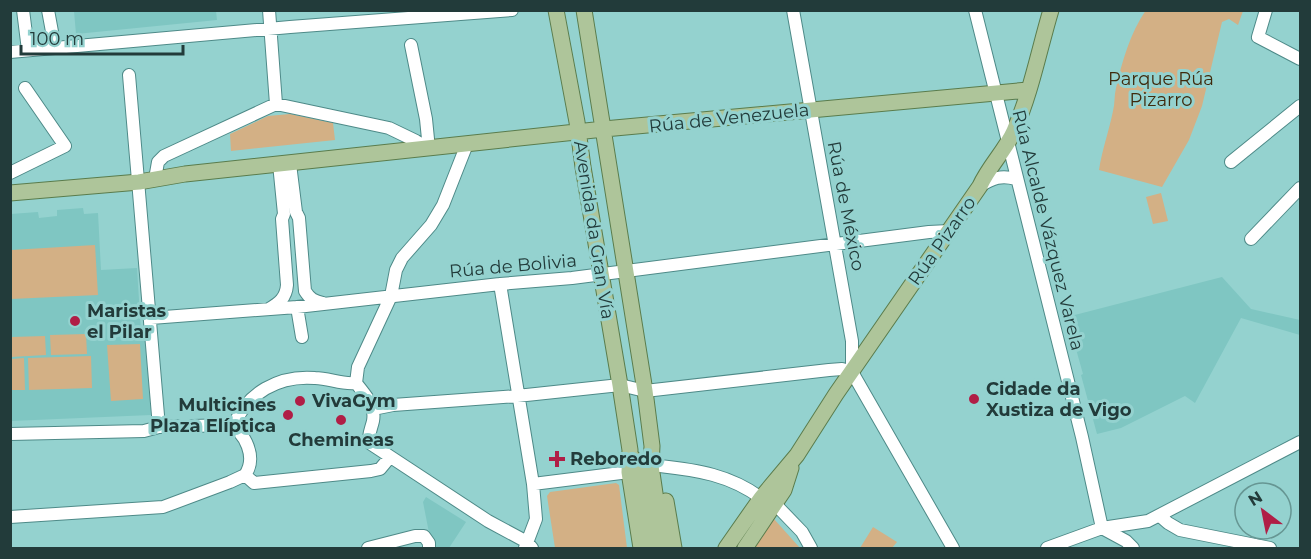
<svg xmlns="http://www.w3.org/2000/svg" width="1311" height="559" viewBox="0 0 1311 559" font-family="Montserrat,sans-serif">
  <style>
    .built { fill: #7fc6c2 }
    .green { fill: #d3b085 }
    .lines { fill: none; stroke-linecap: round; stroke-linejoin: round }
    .minor-casing { stroke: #4e8a88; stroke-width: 14 }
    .major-casing { stroke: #5a7c4c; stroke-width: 17 }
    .minor { stroke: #fff; stroke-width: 12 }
    .major { stroke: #aec59a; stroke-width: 15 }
    .poi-dot { fill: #b01e46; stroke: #94d2cf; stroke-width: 2 }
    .labels { text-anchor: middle; stroke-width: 6; stroke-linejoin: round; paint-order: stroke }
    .park-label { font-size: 18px; fill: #3f2a0d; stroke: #94d2cf }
    .street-label { font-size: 18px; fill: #223b3a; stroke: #94d2cf }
    .poi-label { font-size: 18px; font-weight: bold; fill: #223b3a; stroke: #94d2cf; text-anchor: start }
  </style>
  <rect width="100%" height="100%" fill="#94d2cf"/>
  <!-- built -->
  <path class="built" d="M74,11H216L217,20L76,34Z
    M83,208L84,214L98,213L101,270L137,268L141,332L144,336L147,354L151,415L11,421V214L38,212L39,218L57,216V210Z
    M1222,277L1251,309L1300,320V335L1241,318L1195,403L1185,396L1121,428L1097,434L1081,375L1083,374L1067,317Z
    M426,497L466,522L449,548H432L423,502Z"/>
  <!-- green -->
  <path class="green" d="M1146,10L1243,11L1238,25L1229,19L1222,22L1202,106L1189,140L1162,187L1099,170C1102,150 1109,131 1113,111C1115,104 1114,96 1116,88C1122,62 1130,33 1146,10Z
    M290,114L333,123L335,140L231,151L230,134L268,116Z
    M1161,193L1168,221L1153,224L1146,197Z
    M95,245L98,295L11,299V250Z
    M86,334L87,354L51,355L50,335Z
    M45,336L46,355L11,357V337Z
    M140,344L143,399L111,401L107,345Z
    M91,356L92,388L29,390L28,358Z
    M24,358L25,390H11V359Z
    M616,483L619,485L627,548H555L547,496L550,492Z
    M774,519L800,548H754Z
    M873,527L897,542L892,548H860Z"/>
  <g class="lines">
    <defs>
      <path id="minor" d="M23,10L28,50
        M48,10L55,48
        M269,10L276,104
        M793,10L852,341V372L953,548
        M975,10L1082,437L1102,528
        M1266,10L1258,37L1300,59
        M411,45L426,119L429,149
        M10,52L290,27L512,10
        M129,75L159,427
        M1231,162L1300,106
        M290,164L296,212L299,218L305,291C310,299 314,301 323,303
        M10,173L65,146L25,88
        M155,179L158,162L164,156L276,104L389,128L416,141L429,149
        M980,186C993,178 1001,175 1016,179
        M1251,239L1300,188
        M500,284L533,484L536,519L525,548
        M297,307L302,337
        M269,309C279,303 286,298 287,285L282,219L284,214L279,164
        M151,318L297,307L500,284L572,278L929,232L949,231
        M356,383L358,367L391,296L396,270L402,258L431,225L443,205L467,144
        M356,383C365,395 376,405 373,421C371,430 367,436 371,444L488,521L527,542L532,548
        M373,409L393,405L517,396L620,385L645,391L829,370L842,369L852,372
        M233,427C247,393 278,375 315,378C329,378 342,385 356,383
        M10,434L144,431L159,427L228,425C246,432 257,458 245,475
        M660,466C697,470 730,475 761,498
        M245,475L254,483L371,471L380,469L390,457
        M533,484L629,472
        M775,504L802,532L811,548
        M1160,516L1168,523L1180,530L1270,548
        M10,517L163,507L230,482L245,475
        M1102,528L1126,541L1133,548
        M368,548L415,536H424L429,543V548
        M1047,548L1102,528L1148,521L1300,442"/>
      <path id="major" d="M556,10L577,122L583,167L620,385L630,450L629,472L641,548
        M584,10L645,391L652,446L651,466L663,548
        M10,193L139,182L185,174L604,129L1028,90
        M633,458L639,470L653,548
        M666,501L674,548
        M726,548L761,498L797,455L836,394L980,186C989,166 1005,151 1014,131C1031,93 1039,50 1051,10
        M745,548L784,490L791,468"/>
    </defs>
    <!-- minor casing -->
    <use href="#minor" class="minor-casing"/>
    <!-- major casing -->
    <use href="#major" class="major-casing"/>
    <!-- minor -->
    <use href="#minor" class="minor"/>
    <!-- major -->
    <use href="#major" class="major"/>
  </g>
  <!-- markers -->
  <g class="poi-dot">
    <circle cx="75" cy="321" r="6"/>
    <circle cx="974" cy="399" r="6"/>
    <circle cx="300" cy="401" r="6"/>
    <circle cx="288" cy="415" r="6"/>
    <circle cx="341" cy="420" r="6"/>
    <path d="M554 450h6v6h6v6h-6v6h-6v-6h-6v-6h6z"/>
  </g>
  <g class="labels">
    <!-- park labels -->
    <g class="park-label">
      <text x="1161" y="85">Parque Rúa<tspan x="1161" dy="21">Pizarro</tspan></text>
    </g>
    <!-- street labels -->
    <g class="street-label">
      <text transform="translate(729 118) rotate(-6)" y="6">Rúa de Venezuela</text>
      <text transform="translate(846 206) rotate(79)" y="6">Rúa de México</text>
      <text transform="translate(594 230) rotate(81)" y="6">Avenida da Gran Vía</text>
      <text transform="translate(1048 230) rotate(76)" y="6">Rúa Alcalde Vázquez Varela</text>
      <text transform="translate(942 241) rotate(-55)" y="6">Rúa Pizarro</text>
      <text transform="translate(513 266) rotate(-5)" y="6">Rúa de Bolivia</text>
    </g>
    <!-- poi labels -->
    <g class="poi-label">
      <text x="87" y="317">Maristas<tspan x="87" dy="21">el Pilar</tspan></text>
      <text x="986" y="395">Cidade da<tspan x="986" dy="21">Xustiza de Vigo</tspan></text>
      <text x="312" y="407">VivaGym</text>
      <text x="276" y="411" text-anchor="end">Multicines<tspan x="276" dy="21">Plaza Elíptica</tspan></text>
      <text x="341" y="446" text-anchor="middle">Chemineas</text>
      <text x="570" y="465">Reboredo</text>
    </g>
  </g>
  <!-- border -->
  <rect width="1311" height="559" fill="none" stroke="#223b3a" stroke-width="24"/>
  <!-- north arrow -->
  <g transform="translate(1263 511) rotate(328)"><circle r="28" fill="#94d2cf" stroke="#669693" stroke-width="1.5"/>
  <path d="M0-4.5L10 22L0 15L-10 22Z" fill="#b01e46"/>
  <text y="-9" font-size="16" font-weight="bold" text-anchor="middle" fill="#223b3a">N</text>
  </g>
  <!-- scale -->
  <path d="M21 45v9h162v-9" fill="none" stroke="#223b3a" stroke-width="3"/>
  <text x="30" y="45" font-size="18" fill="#223b3a" stroke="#94d2cf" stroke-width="4.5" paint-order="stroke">100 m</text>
</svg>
